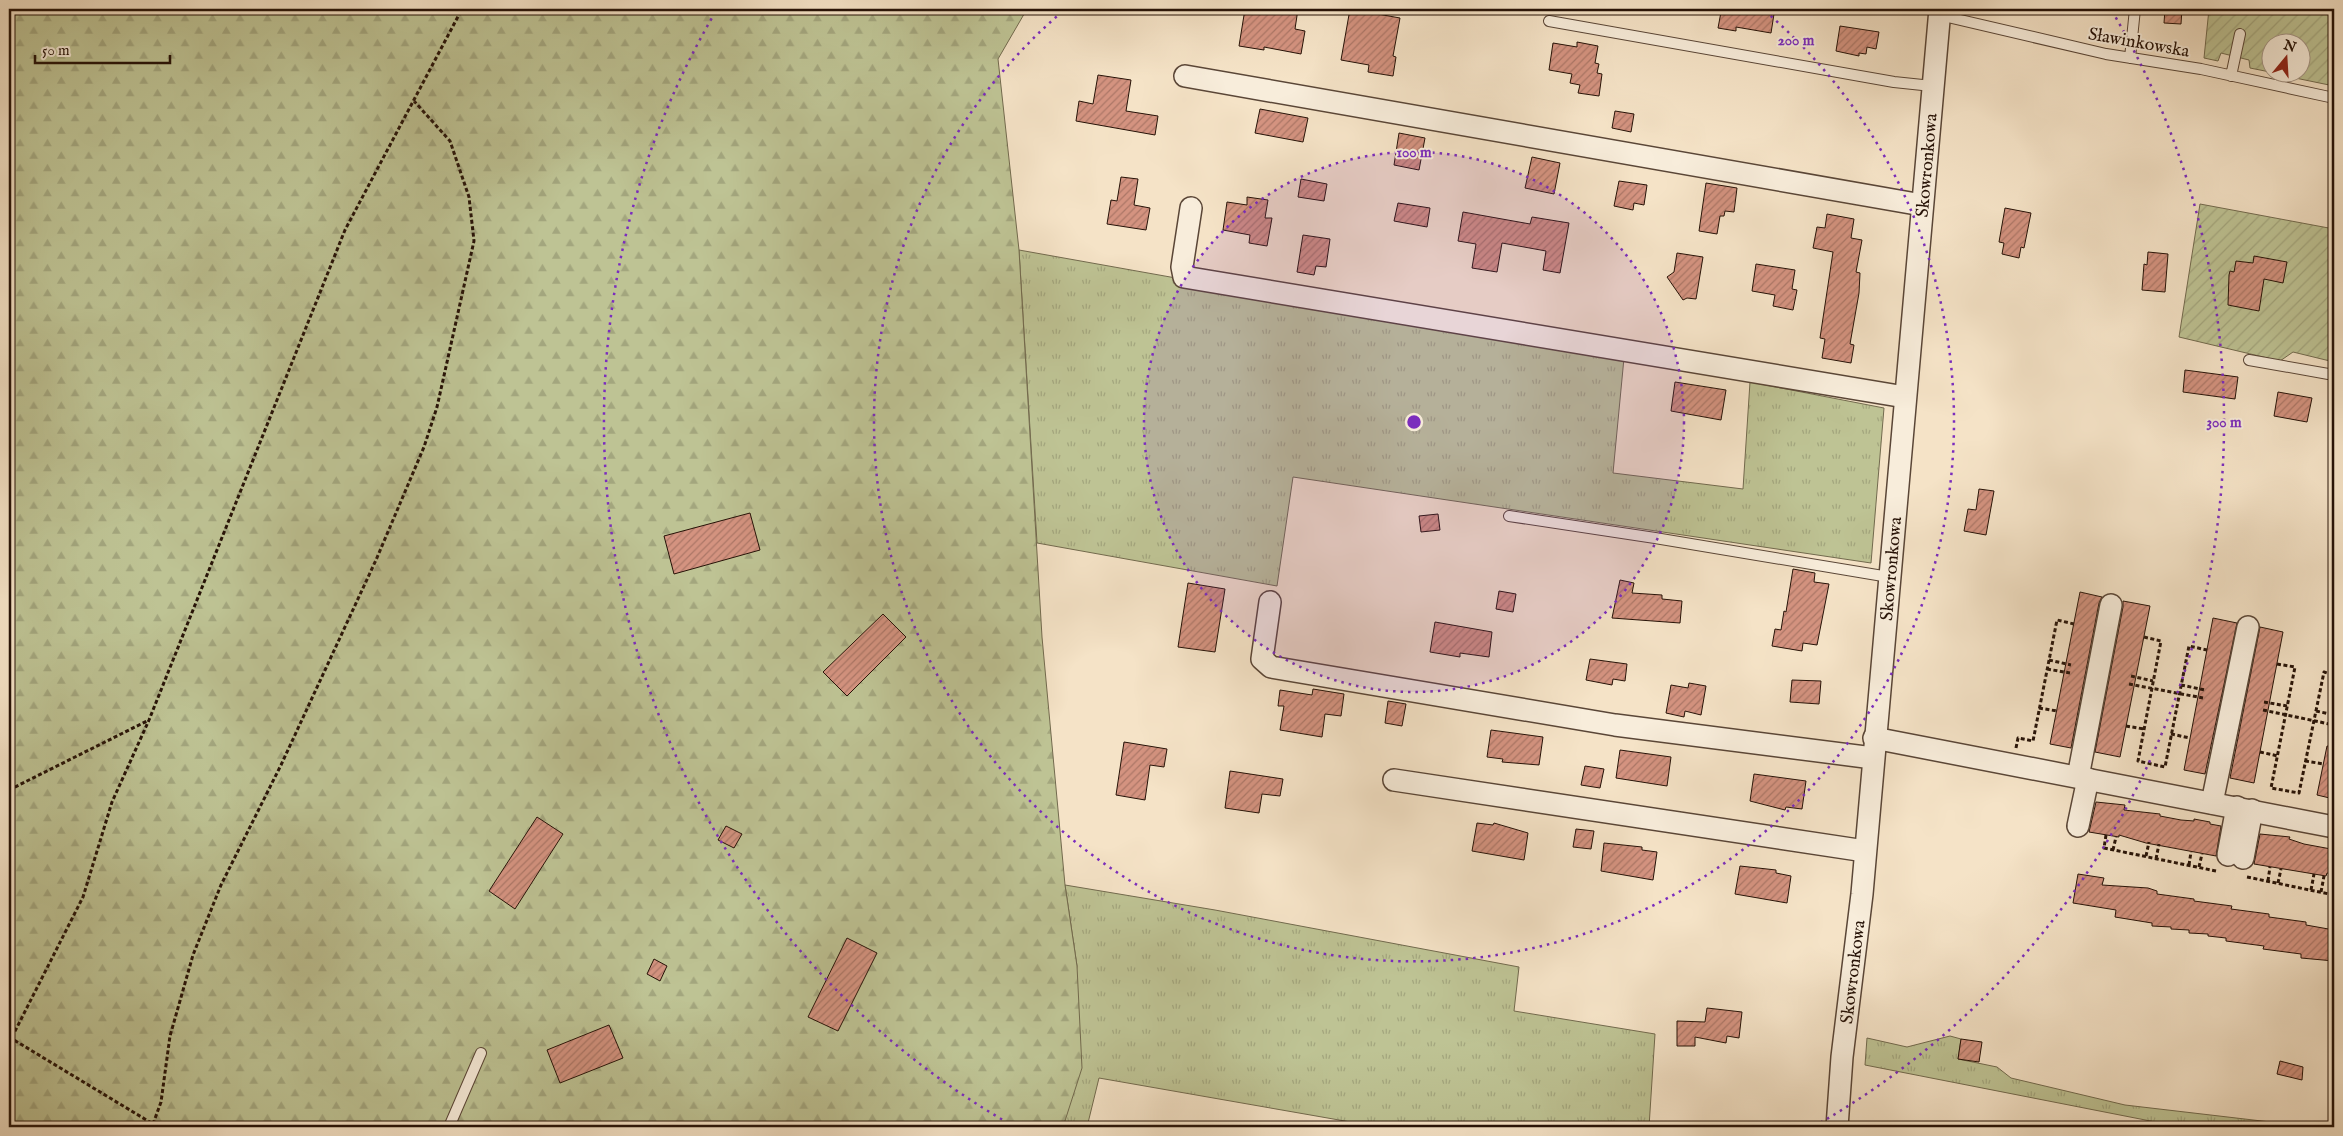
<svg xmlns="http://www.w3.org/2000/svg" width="2343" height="1136" viewBox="0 0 2343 1136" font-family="'IM FELL English',serif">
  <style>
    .grass { fill: url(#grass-tufts); stroke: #726a4e }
    .forest { fill: url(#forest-firs); stroke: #726a4e }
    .garden { fill: url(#garden-furrows); stroke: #726a4e }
    .building { fill: url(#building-hatch); stroke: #261207 }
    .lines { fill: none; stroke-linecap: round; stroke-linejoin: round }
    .lane-casing { stroke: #5a4637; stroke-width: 12 }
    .street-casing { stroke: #5a4637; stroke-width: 24 }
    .path { stroke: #261207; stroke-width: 3; stroke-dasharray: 4 2.5; stroke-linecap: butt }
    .lane { stroke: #f8eddb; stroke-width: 10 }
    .street { stroke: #f8eddb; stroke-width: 21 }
    .ring { fill: none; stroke: #7b2cbf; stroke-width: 2.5; stroke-dasharray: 2.5 5 }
    .labels { text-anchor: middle; stroke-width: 4; stroke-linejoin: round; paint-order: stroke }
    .street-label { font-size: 18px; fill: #261207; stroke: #f8eddb }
    .centre { fill: #7b2cbf; stroke: #f8eddb; stroke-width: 2.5 }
    .ring-label { font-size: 15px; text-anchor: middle; font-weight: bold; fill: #7b2cbf; stroke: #f8eddb; stroke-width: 4; stroke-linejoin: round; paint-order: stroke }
  </style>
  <defs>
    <pattern id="grass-tufts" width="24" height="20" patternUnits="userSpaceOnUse" patternTransform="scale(1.25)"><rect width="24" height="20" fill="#bec394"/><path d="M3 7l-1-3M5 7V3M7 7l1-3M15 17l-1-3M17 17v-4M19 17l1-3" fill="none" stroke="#a3a67e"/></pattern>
    <pattern id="forest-firs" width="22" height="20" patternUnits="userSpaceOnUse" patternTransform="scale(1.25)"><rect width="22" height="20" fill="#bec394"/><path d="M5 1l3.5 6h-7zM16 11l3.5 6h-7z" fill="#a3a67e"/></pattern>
    <pattern id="garden-furrows" width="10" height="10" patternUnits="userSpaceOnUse" patternTransform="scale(1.25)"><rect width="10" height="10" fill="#bec394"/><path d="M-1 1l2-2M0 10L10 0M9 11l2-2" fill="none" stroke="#a3a67e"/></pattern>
    <pattern id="building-hatch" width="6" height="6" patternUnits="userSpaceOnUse" patternTransform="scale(1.25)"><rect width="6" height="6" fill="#d49380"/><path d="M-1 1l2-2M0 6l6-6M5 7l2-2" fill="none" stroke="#ac7767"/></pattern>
  </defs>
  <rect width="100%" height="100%" fill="#f5e3c7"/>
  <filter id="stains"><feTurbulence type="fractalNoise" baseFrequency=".004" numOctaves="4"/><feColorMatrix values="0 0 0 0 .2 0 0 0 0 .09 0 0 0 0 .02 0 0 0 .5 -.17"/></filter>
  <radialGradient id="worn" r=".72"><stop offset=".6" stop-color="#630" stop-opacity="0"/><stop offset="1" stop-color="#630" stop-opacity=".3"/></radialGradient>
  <!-- grass -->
  <path class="grass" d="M1019,250L1624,358L1613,473L1743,489L1750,382L1884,408L1871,563L1293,477L1277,586L1037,543Z
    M1065,885L1215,910L1519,967L1514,1011L1655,1034L1649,1127H1379L1099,1078L1087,1127H1058L1077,966Z
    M1950,1036L1961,1039L1958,1059L1997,1067L2011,1078L2125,1105L2313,1127H2181L1865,1065L1867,1038L1907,1047Z"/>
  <!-- forest -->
  <path class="forest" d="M9,9H1027L998,59L1019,250L1042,637L1065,885L1077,966L1082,1068L1063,1127H9Z"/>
  <!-- garden -->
  <path class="garden" d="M2209,9H2334V86L2271,73L2300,72V42H2270V72L2250,68L2249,60L2221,53L2218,61L2204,58Z
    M2200,204L2334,229V362L2293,352L2280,361L2179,337Z"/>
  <!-- building -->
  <path class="building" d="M1245,9H1298L1295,29L1305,31L1301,54L1264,47V50L1239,46Z
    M1350,9L1400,18L1393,56L1396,57L1393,76L1368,72L1369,65L1341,60Z
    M1729,9L1774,14L1771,33L1736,27V31L1718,28L1721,12L1728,13Z
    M2165,9H2182L2181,24L2164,23Z
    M1840,26L1879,32L1876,49L1867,47L1866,54L1859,53V56L1836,51Z
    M1577,42L1598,46L1595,63L1599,64L1597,73L1602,74L1599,96L1578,93L1580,85L1570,83L1572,74L1549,70L1553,43L1577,47Z
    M1098,75L1131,80L1126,111L1158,116L1155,135L1076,121L1079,101L1093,104Z
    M1260,109L1308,118L1303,142L1255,133Z
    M1615,111L1634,114L1631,132L1612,128Z
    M1399,133L1425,138L1419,170L1394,165Z
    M1532,157L1560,163L1554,194L1525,188Z
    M1121,177L1138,179L1134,205L1150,208L1146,230L1107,224L1111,200L1117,201Z
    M1301,179L1327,184L1324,201L1298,197Z
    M1619,181L1647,185L1644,205L1634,203L1633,210L1614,206Z
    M1706,183L1737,188L1734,212L1725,211L1724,216H1720L1717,234L1699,231Z
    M1247,197L1268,200L1265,218H1272L1267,246L1249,243L1250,235L1223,230L1227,202L1247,205Z
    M1398,203L1430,208L1427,227L1394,221Z
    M2005,208L2031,213L2024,248L2021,247L2019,258L2002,254L2004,243L1999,242Z
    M1463,212L1530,224L1532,217L1569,223L1560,273L1543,270L1546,251L1502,243L1497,272L1472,268L1476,244L1458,241Z
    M1827,214L1854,219L1851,238L1862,240L1856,272L1860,273L1859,293L1850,344L1854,345L1851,363L1822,358L1825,339L1820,338L1833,252L1813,248L1817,227L1825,228Z
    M1303,235L1330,239L1326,267L1316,266L1314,275L1297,272Z
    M2148,252L2168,254L2165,292L2142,290L2144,264L2147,265Z
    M1677,253L1703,257L1696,299L1687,298L1683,300L1667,277L1674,272Z
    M2254,256L2287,262L2283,283L2264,279L2259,311L2228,305L2229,275L2230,271L2234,272L2236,261L2253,263Z
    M1756,264L1795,270L1792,289L1797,290L1793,310L1773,306L1775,295L1752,291Z
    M2185,370L2238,377L2235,399L2183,392Z
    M1675,382L1726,390L1721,420L1671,411Z
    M2278,392L2312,398L2307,422L2274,416Z
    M1979,489L1994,491L1986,535L1964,531L1968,509L1976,510Z
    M750,513L760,550L674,574L664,536Z
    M1438,514L1440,530L1421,532L1419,516Z
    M1793,569L1815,573L1814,582L1829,584L1817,645L1803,643L1802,651L1772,646L1775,629L1781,630L1784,611L1786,612Z
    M1620,580L1634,583L1632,593L1662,595V599L1682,601L1680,623L1612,618Z
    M1188,583L1225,589L1215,652L1178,647Z
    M1499,591L1516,594L1513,612L1496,609Z
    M2080,592L2102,597L2099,603L2071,748L2050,744Z
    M2123,601L2150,606L2120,757L2095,752L2123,607Z
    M883,614L906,637L847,696L823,672Z
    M2213,618L2237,623L2205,774L2184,770Z
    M1435,622L1492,632L1489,657L1460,653V657L1430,652Z
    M2260,627L2283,632L2254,783L2230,778Z
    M1590,659L1627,664L1625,681L1613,679L1612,685L1586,680Z
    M1792,680L1821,681L1819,704L1790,702Z
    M1689,683L1706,686L1701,715L1685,711L1684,717L1666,713L1671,685L1688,688Z
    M1313,689L1344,694L1341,716L1325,714L1322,737L1280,730L1284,706H1278L1280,690L1312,695Z
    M1388,701L1406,704L1402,726L1385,723Z
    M1491,730L1543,737L1539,765L1502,762L1503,759L1487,757Z
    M1124,742L1167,749L1164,767L1150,765L1145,800L1116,795Z
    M2327,746L2334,747V799L2317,795Z
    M1620,750L1671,757L1667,786L1616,778Z
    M1585,766L1604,769L1600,788L1581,785Z
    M1230,771L1283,779L1280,796L1262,794L1259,813L1225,808Z
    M1754,774L1806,781L1802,809L1786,807L1785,810L1750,801Z
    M2096,802L2125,805L2124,810L2160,814V816L2181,820L2194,821V819L2210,822V824L2221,826L2216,856L2146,843L2119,835V837L2089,832Z
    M537,817L563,834L515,909L489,891Z
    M1477,823L1493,825L1494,823L1528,833L1524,860L1472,851Z
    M726,826L742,834L734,848L718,840Z
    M1576,829L1594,831L1591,849L1573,847Z
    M2260,834L2290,837L2289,839L2304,844L2331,849L2330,854L2334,855V874L2327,873L2326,876L2254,864Z
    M1604,843L1642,847V850L1657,852L1653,880L1601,871Z
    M1740,866L1776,870V873L1791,876L1787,903L1735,894Z
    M2078,874L2104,878L2102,885L2148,888L2157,891V894L2194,899V901L2232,906L2231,909L2269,914V917L2306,922V925L2334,930V961L2301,958V954L2263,949L2264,946L2226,941V938L2208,936V934L2189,933V930L2171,929V927L2152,926V923L2115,917L2116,910L2073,903Z
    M847,938L877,953L838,1031L808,1017Z
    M654,959L667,966L660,981L647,974Z
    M1707,1008L1742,1012L1739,1038L1727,1036L1726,1043L1695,1037V1046H1677V1021L1705,1022Z
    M609,1025L623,1058L560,1083L547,1050Z
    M1961,1039L1982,1042L1979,1062L1958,1059Z
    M2280,1061L2303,1067L2302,1080L2277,1074Z"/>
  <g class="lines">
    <defs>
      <path id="lane" d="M1939,15L2106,54L2201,69L2334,98
        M1549,21L1894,82L1932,86
        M2130,58L2135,9
        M2231,76L2240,34
        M2249,360L2334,375
        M1509,516L1655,538L1889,577
        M449,1127L481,1053"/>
      <g id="street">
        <path d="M1185,76L1922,205"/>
        <path d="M1191,208L1182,267L1184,277L1905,397"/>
        <path d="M1270,602L1262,659L1271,667L1615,725L1873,758"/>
        <path d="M1874,738L2334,827"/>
        <path d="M2078,777L2111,605"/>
        <path d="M1394,780L1865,851"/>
        <path d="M2212,803L2248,627"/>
        <path d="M2078,826L2088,779"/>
        <path d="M2228,855L2237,807"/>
        <path d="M2243,858L2252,810"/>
        <path id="s1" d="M1837,1127L1842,1057L1862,894L1940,9"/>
      </g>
    </defs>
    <!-- lane casing -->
    <use href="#lane" class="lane-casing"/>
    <!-- street casing -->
    <use href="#street" class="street-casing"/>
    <!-- path -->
    <path class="path" d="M2144,637L2161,641L2138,761L2165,767L2189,646L2207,650
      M2049,660L2071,665
      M2277,664L2295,667L2271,788L2299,793L2324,672L2334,675
      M2047,669L2070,673
      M2131,676L2153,681
      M2129,684L2203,698
      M2181,685L2205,690
      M2264,702L2287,706
      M2039,708L2057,711
      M2263,710L2334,725
      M2316,711L2334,715
      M2126,726L2144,729
      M2171,734L2190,738
      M2016,748L2018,738L2033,741L2057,620L2074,624
      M2260,752L2278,756
      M2305,761L2324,764
      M9,790L149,720
      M2106,835L2104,848L2216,871
      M2113,850L2116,837
      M2146,856L2149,842
      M2156,859L2159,844
      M2189,865L2191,852
      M2199,867L2202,854
      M2247,877L2334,895
      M2268,881L2270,867
      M2278,883L2281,869
      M2311,890L2314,874
      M2321,892L2324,876
      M9,1037L158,1127
      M9,1043L83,897L112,802L149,720L345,230L462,9
      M153,1124L161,1102L170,1036L193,955L221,885L281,765L376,560L424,447L437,407L474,241L469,197L450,141L414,101"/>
    <!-- lane -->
    <use href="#lane" class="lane"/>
    <!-- street -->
    <use href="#street" class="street"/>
  </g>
  <!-- distance rings -->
  <circle cx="1414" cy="422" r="270" fill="#7b2cbf" fill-opacity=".12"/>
  <g class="ring">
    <circle cx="1414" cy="422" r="270"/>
    <path d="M1765 11A540 540 0 1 1 1063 11"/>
    <path d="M1015 1127A810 810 0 0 1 716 11M2112 11A810 810 0 0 1 1813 1127"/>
  </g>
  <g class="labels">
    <!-- street labels -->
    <g class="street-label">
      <text transform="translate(2139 42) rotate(10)" y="6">Sławinkowska</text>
      <text dy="6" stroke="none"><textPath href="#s1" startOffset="966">Skowronkowa</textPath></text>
      <text dy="6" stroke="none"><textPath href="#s1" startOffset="561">Skowronkowa</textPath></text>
      <text dy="6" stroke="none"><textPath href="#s1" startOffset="156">Skowronkowa</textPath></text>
    </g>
  </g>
  <circle cx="1414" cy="422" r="8" class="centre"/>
  <g class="ring-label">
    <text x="1796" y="45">200 m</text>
    <text x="1414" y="157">100 m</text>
    <text x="2224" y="427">300 m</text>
  </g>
  <!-- margin -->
  <rect width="2343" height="1136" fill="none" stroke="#f5e3c7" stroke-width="30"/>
  <rect x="10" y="10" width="2323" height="1116" fill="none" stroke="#261207" stroke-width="2.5"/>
  <rect x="15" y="15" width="2313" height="1106" fill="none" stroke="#261207"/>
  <!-- north arrow -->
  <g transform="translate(2286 58) rotate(18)"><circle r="24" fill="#f8eddb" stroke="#a49586"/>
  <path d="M0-4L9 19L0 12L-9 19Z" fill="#8f2418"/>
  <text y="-8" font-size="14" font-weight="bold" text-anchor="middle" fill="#261207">N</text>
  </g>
  <!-- scale -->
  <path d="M35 55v8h135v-8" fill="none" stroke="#261207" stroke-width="2.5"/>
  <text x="42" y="55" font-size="15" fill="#261207" stroke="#f8eddb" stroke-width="4" paint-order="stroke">50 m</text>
  <rect width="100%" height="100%" filter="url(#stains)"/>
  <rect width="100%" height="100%" fill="url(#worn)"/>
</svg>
